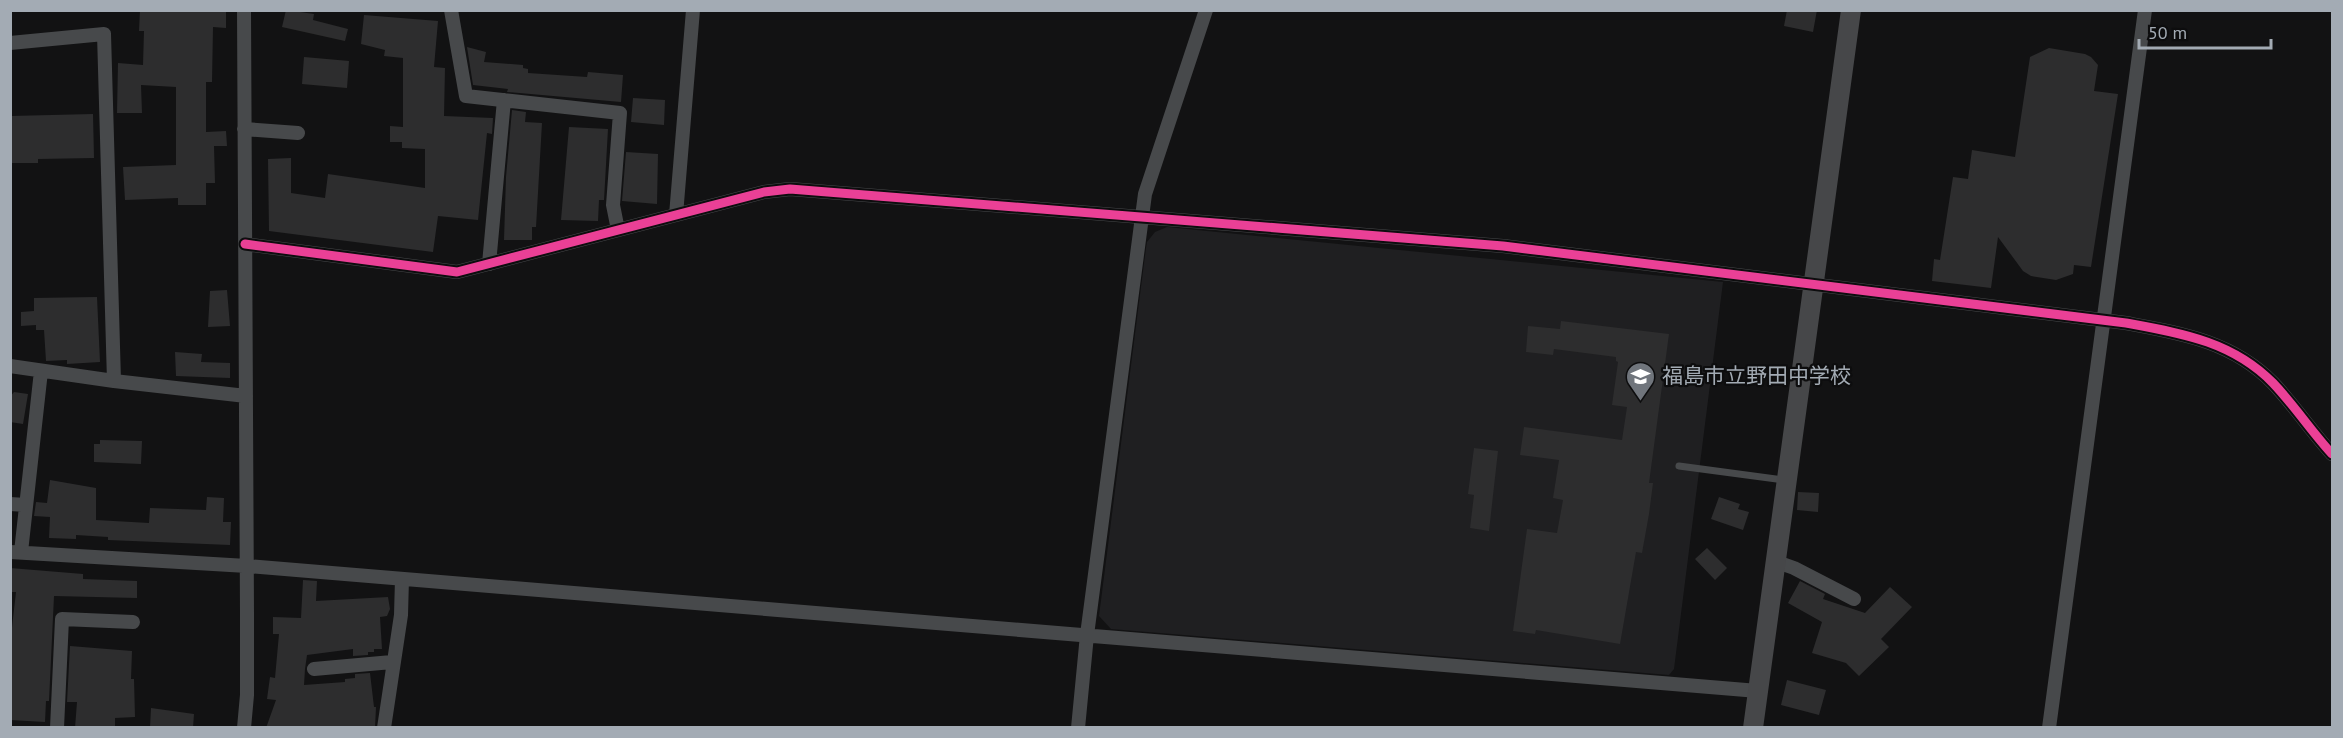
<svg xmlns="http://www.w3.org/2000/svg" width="2343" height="738" viewBox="0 0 2343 738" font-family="'PT Sans','Noto Sans JP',sans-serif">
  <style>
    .built { fill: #1f1f21 }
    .building { fill: #2d2d2e }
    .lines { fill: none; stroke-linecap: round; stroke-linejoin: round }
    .lane { stroke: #47494b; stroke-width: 7 }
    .street { stroke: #47494b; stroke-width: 14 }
    .secondary { stroke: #464749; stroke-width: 20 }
    .cycleway-casing { stroke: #0d0d0e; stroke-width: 13 }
    .cycleway { stroke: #ea4096; stroke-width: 9 }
    .labels { text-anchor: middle; stroke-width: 4.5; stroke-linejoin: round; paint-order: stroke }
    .poi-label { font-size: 21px; fill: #a3abb4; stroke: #0d0d0e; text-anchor: start }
  </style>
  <rect width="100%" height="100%" fill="#121213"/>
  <!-- built -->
  <path class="built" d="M1167,227L1723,282L1674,669L1669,675L1111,629L1099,616L1146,248L1147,242L1155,232Z"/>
  <!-- building -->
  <path class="building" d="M140,10H226V28L213,27L212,82H206V132L226,131L227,146H214L215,183H206V205H178V198L125,200L123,167L176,165V87L141,85L142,113H117L118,63L143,65L144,31H139Z
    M286,10L314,14L313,20L348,29L345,41L282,27Z
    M1787,10H1817L1813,32L1784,26Z
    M364,15L438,21L434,67L445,68L444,116L493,118L492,134L487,133L478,220L438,216L433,252L269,231L268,159L291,158V193L325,198L328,174L425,188V149L402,148V142H390V126L403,127V58L384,56L385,50L361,44Z
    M467,47L486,52L484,62L523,65V68L528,69V73L587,77L588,72L623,75L621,102L507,92L508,89L473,85Z
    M2049,48L2085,54L2091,57L2098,65L2094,91L2118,94L2091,267L2074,265L2073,274L2056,280L2031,276L2023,271L1998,237L1991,288L1932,281L1934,259L1940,260L1953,177L1968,179L1972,150L2015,157L2030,57Z
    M304,57L349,61L347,88L302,84Z
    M633,98L665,100L664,125L631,122Z
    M512,110L526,112L525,122L542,123L536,227H532V240H504L506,177Z
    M93,114L94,158L38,159V163H10V116Z
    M569,127L608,129L604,200H599L598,221L561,220Z
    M626,152L658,154L657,204L622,201Z
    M227,290L230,326L208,327L210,291Z
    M97,297L100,362L67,364V360L46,361L44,330H36V325L21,326V312L34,311V298Z
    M1561,321L1669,334L1649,483H1653L1649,514L1642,553L1636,552L1620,644L1536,630L1535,634L1513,631L1527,529L1557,533L1563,500L1553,498L1559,460L1520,455L1524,427L1622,440L1627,407L1612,405L1618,362L1616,361V357L1554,349L1553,355L1526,352L1528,326L1560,329Z
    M175,352L202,354L201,362L230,363V378L176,376Z
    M14,392L28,394L23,424L10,422V397Z
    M100,440L142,441L141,464L94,462V444H100Z
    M1474,448L1498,451L1489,531L1470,528L1474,495L1468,494Z
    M50,480L96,488V520L149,523L150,508L206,510L207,497L224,498L223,522H231L230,545L108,540V537L76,535V539L49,538L50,517L34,516L36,502L47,503Z
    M1798,492L1819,493L1818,512L1797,510Z
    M1719,497L1740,504L1738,509L1749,512L1743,530L1711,519Z
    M1707,548L1727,568L1715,580L1695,559Z
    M10,568L83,574V579L137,581V598L54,596L49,701H46L45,722L10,720V645L16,592H10Z
    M303,580L317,581L316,601L388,597L390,609L387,616L380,617L382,649H374V652H368V655L353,656V649L307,655L305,669L304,685L345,682V679L355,678V674L370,673L374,707H376L375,728H266L276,700L267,699L270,677L275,678L279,634H273V617L301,618Z
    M1800,581L1825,594L1823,599L1865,613L1890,587L1912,607L1881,639L1889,647L1859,676L1846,663L1812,653L1822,622L1788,603Z
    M70,646L132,651L131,679H134L135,717L115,718V728H75L77,702H67Z
    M1787,680L1826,690L1819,715L1781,705Z
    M151,708L194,714L193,728H150Z"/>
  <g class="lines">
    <!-- lane -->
    <path class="lane" d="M1679,466L1784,480"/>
    <!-- street -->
    <path class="street" d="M244,10L247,613V695L244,728
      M451,10L466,96L620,113L613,205L618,230
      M10,43L104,34L114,381
      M244,129L298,133
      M676,215L693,10
      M245,244L457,272L764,192L790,189L1503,246L2126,323C2180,333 2232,341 2273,383C2294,405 2311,431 2332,454
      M489,264L504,100
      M10,366L114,381L246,396
      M10,504L26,505
      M10,552L247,566L1758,691
      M21,552L41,371
      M1774,561L1794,568L1854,599
      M314,669L392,662
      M57,728L62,619L133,622
      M384,728L401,615L402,579
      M1078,728L1087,635L1145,194L1206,10
      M2049,728L2145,10"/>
    <!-- secondary -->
    <path class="secondary" d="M1753,728L1851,10"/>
    <defs>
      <path id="cycleway" d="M245,244L457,272L764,192L790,189L1503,246L2126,323C2180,333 2232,341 2273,383C2294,405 2311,431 2332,454"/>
    </defs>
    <!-- cycleway casing -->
    <use href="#cycleway" class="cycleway-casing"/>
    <!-- cycleway -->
    <use href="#cycleway" class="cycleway"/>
  </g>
  <!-- icons -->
  <defs>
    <symbol id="school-pin" viewBox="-11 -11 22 30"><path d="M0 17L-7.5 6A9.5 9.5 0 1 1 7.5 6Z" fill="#70757c" stroke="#0d0d0e"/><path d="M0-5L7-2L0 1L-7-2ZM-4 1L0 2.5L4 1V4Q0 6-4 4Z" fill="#fff"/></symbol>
  </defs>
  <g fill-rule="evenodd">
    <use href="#school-pin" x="1624" y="360" width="33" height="45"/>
  </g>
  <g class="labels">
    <!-- poi labels -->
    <g class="poi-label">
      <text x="1662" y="383">福島市立野田中学校</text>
    </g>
  </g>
  <!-- border -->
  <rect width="2343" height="738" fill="none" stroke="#a3abb4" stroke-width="24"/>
  <!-- scale -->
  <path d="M2139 39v9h132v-9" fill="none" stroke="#a3abb4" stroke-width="3"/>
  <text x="2148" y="39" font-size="18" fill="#a3abb4" stroke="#0d0d0e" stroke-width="4.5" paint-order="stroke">50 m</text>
</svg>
